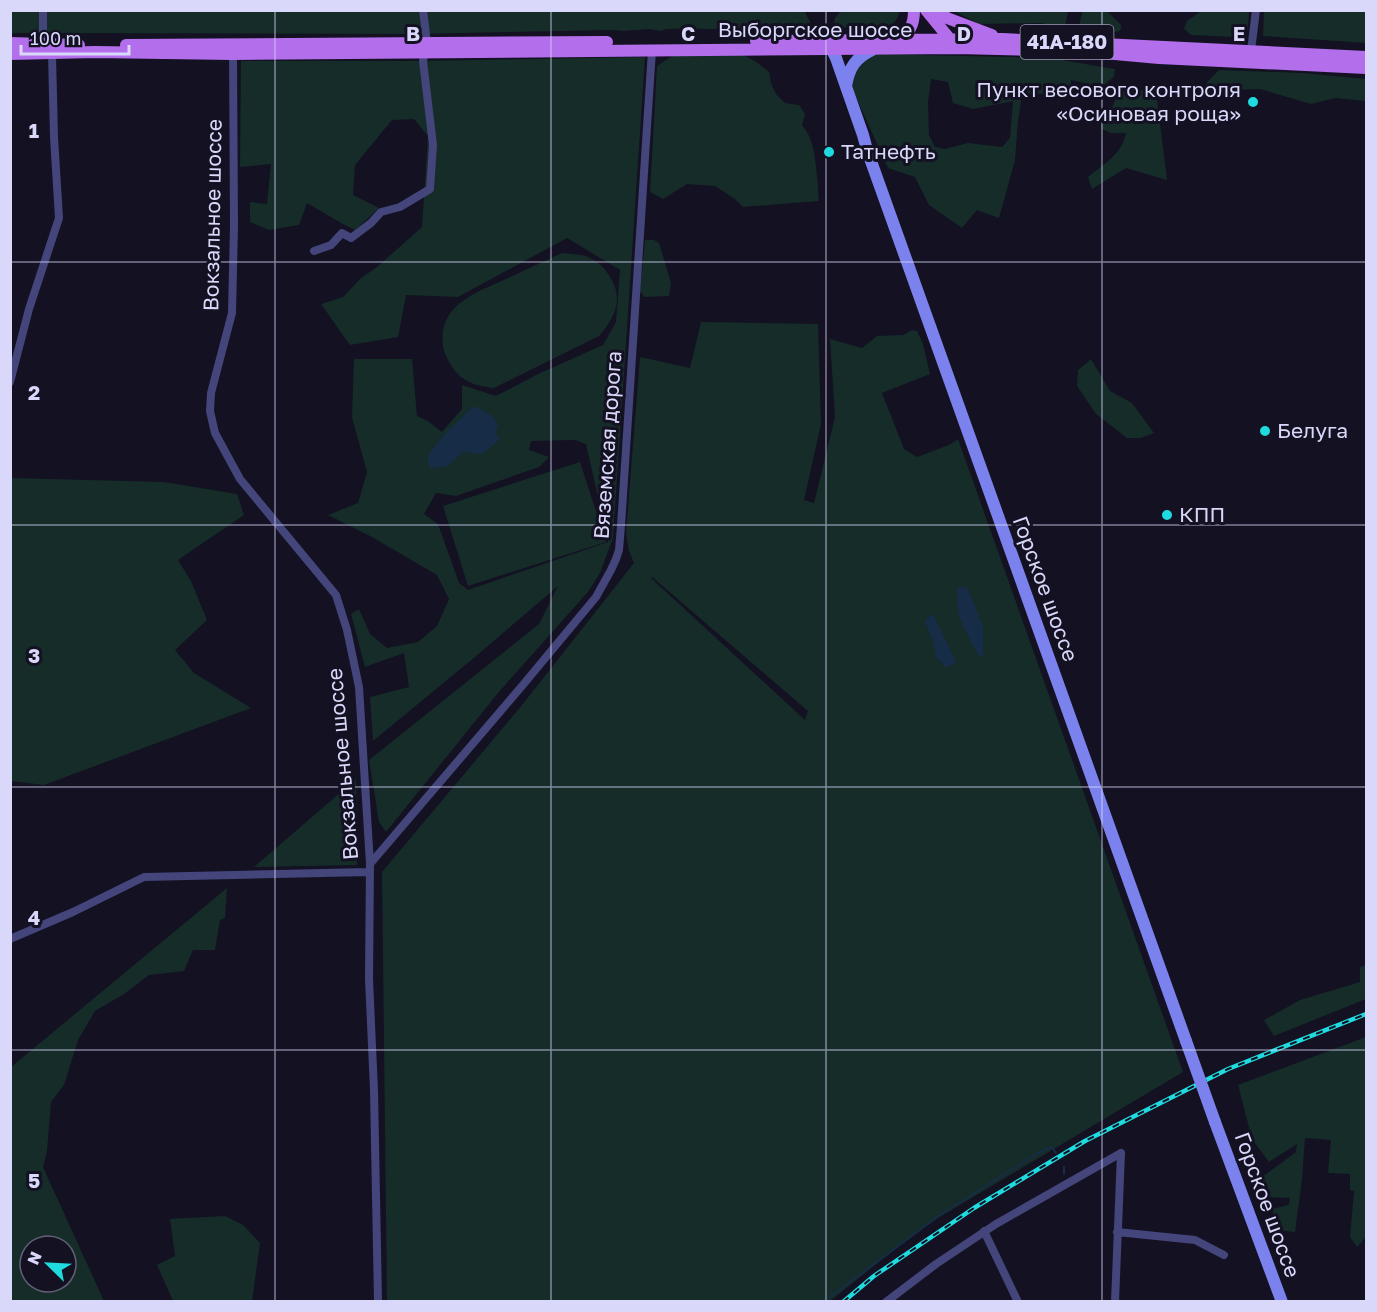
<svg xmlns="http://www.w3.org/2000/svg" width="1377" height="1312" viewBox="0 0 1377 1312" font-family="'Golos Text',sans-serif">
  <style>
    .green { fill: #152c29; fill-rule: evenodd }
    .water { fill: #172d47 }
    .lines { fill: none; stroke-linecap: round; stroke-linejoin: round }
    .stream { stroke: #172d47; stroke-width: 2 }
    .street { stroke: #43457b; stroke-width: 8 }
    .secondary { stroke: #7c82ed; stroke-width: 12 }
    .primary { stroke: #b36eeb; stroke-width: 12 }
    .rail-casing { stroke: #1fdbdf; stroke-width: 4.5 }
    .rail { stroke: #131122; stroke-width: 2; stroke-dasharray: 7; stroke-linecap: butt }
    .secondary-bridge { stroke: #7c82ed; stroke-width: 12 }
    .grid { fill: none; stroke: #d9d8fa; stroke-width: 1.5; stroke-opacity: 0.55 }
    .poi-dot { fill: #1fdbdf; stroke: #131122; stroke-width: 2 }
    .labels { text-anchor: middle; stroke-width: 6; stroke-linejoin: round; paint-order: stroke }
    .shield { fill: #131122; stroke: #9e9cb9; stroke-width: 1.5 }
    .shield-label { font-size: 20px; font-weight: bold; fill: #d9d8fa }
    .street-label { font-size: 21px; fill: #d9d8fa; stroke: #131122 }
    .poi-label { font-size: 21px; fill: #d9d8fa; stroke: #131122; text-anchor: start }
    .grid-label { font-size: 20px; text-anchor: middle; font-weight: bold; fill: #d9d8fa; stroke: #131122; stroke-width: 6; stroke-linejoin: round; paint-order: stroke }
  </style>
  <rect width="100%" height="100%" fill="#131122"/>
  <!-- green -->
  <path class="green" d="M11,10H806L805,12L812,26H791L786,31C745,30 706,28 666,29L661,31L649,29L623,31L611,30L413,34L11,33Z
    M1083,10L1107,11L1121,25V28L1120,31L1114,32L1082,29L1079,25Z
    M1203,10L1249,11L1248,28L1243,35L1235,37L1191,35L1184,29L1187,21Z
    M841,11V10L900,11C897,20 893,26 883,30L837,27L834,23L835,18Z
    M954,11H1068L1065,27H1055L1041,23L979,24Z
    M1264,11H1366V43L1263,36Z
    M740,53L758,63L769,72L771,83L776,94L785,103L799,105L805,114L802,126C817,138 817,182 819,201L743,207L735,199L715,186L687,184L663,199L650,192L657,66L672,56Z
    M877,54L1050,58L1115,69L1114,77L1101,87L1071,80V92L1022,95L1018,121L1015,160L999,218L977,210L962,228L929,205L915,177L888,168L851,86L857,63ZM931,79L948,82L953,103L973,109L1013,101L1010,138L1002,147L968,143L945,149L935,147L929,135L928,102Z
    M645,57L613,538L600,573L588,592L498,693L386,832L379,822L369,760L539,624L558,586L475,657L373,741L370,697L409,687L404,653L365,667L351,614L359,609L370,634L387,648L418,642L437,626L449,599L437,575L372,537L328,515L358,503L367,472L352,417L354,359H412L417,416L428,421L442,432L462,409V385L496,396L538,374L603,345L616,322L620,270L567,238L458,297L406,295L398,337L350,345L321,304L343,297L361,278L377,267L422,227L428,136L414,119L392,120L355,165L353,195L379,208L355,230L341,223L307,203L299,225L269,230L250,222V202L267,204L271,164L240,167L241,61H418ZM575,440L586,444L608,542L468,590L459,583L438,524L424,514L436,493L456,496L539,467L549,457L529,450L531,441Z
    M1219,70L1303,73L1366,79V101L1335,98L1311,104L1260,89L1227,90L1218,100L1209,95L1207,82Z
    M1119,87L1156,92L1167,180L1126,168L1092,189L1088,177C1104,164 1122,154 1126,133H1111L1101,129L1102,109L1113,106Z
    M645,240H654L659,243L671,283L669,296L644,297L640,291Z
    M562,253C573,254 585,254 594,260C601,264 606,270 610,277C624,298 615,318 599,336L494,388C470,385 458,380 447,358C442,349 442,341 443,331C448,300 483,290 508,278C526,270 544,261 562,253Z
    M701,322L818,324L821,424L804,500L814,503L835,417L830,339L862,348L877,336L903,335L912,330L917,331L923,344L930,374L882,393L904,449L917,457L949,445L958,439L1183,1072L923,1227L830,1301H387L382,872L522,705L634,563L629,551L626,533L640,357L690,368ZM652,577L808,711L805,720L651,578Z
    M1091,359L1110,391L1132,403L1154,433L1141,438H1127L1096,414L1077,386L1078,370Z
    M580,462L606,542L468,586L443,506Z
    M11,478L164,482L237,494L244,515L178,560L191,581L207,620L175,650L194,673L251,708L44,785L11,781Z
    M356,779L357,865L254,867Z
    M227,888L225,918L220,920L215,950H193L184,971L149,975L124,994L95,1011L78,1040L64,1085L51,1102L47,1151L43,1167L104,1301H11V1067ZM30,1246H66V1282H30Z
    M1366,965V999L1274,1036L1264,1020L1300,1000L1360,982V967Z
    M1366,1037V1237L1357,1247L1350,1237L1354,1191L1350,1190V1174L1328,1173L1331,1140L1305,1138L1302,1179L1295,1232L1277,1230L1272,1209L1289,1205L1290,1198L1265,1197L1261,1178L1296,1152L1297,1144L1269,1162L1252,1139L1238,1085Z
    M225,1216L243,1225L260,1243L252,1301H173L157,1265L175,1256L170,1219Z"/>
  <!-- water -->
  <path class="water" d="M474,406L493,416L498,424L496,432L499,440L482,454L463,452L447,466L431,468L428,464V455L443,436L469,410Z
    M958,587H966L972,598L983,627V656L978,657V654C966,631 953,615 958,587Z
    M933,614L956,662V663L945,668L943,664L936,657L933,641L926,624V619Z"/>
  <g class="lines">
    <!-- stream -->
    <path class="stream" d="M1064,1167V1174
      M823,1302L940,1215L1038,1153L1052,1147L1056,1153"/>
    <!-- street -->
    <path class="street" d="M43,10V44
      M423,10L427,42
      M1251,51L1256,10
      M233,54L234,226L232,313L211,393L210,411L215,433L240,479L336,595L347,630L359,687L370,864L369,979L374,1090L378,1302
      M314,251L331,245L342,233L351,238L371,223L381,212L400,207L430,189L433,145L423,61L425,52
      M10,382L29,309L59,218L54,137L52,54
      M370,864L522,686L596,597L611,570L616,559L619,550L621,526L652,50
      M10,939L73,912L144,877L369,872
      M984,1231L1018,1302
      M1117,1232L1195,1240L1224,1255
      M886,1302L936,1264L996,1224L1121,1153
      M1115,1302L1121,1153"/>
    <!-- secondary -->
    <path class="secondary" d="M826,44L832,50L836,58L863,135L867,150L1186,1041
      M846,86C849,68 855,58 872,50
      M1215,1122L1282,1302"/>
    <!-- primary -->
    <path class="primary" d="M926,10L953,43
      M937,10L947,18L992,35
      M896,40C910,32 914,26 914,10
      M756,41L1002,39L1366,57
      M10,43L79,45
      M126,45L607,42
      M10,54L95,52L233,54L958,48L1042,50L1115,54L1159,58L1366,68"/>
    <defs>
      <path id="rail" d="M843,1302L874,1276L974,1208L1085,1141L1228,1069L1366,1014"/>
    </defs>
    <!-- rail casing -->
    <use href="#rail" class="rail-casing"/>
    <!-- rail -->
    <use href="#rail" class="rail"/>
    <!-- secondary-bridge -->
    <path class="secondary-bridge" d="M1186,1041L1215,1122"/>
  </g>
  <!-- grid -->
  <path class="grid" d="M275,10V1302M551,10V1302M826,10V1302M1102,10V1302M10,262H1366M10,525H1366M10,787H1366M10,1050H1366"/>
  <!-- markers -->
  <g class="poi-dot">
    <circle cx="1253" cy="102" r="6"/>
    <circle cx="829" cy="152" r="6"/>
    <circle cx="1265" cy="431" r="6"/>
    <circle cx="1167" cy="515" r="6"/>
  </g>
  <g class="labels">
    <!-- shield labels -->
    <rect class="shield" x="1020.5" y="25" width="93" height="34" rx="4.5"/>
    <g class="shield-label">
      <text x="1067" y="49">41А-180</text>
    </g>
    <!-- street labels -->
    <g class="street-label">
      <text x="815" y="37">Выборгское шоссе</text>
      <text transform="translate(213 215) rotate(-89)" y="7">Вокзальное шоссе</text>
      <text transform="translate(608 445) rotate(-86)" y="7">Вяземская дорога</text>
      <text transform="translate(1045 589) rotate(70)" y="7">Горское шоссе</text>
      <text transform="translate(343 764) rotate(-95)" y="7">Вокзальное шоссе</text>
      <text transform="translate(1267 1205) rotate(70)" y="7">Горское шоссе</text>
    </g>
    <!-- poi labels -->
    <g class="poi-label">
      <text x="1241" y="97" text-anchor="end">Пункт весового контроля<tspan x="1241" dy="24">«Осиновая роща»</tspan></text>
      <text x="841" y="159">Татнефть</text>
      <text x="1277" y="438">Белуга</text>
      <text x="1179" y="522">КПП</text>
    </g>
  </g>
  <g class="grid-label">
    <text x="413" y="41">B</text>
    <text x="688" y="41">C</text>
    <text x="964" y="41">D</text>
    <text x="1239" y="41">E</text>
    <text x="34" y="138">1</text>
    <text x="34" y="400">2</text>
    <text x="34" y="663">3</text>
    <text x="34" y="925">4</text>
    <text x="34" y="1188">5</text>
  </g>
  <!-- border -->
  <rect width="1377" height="1312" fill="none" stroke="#d9d8fa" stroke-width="24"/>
  <!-- north arrow -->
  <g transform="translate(48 1264) rotate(294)"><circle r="28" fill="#131122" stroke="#626178" stroke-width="1.5"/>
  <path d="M0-4.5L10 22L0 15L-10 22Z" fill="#1fdbdf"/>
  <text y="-9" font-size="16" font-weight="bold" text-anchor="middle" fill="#d9d8fa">N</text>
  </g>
  <!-- scale -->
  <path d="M21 45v9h108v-9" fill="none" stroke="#d9d8fa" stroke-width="3"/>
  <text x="30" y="45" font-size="18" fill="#d9d8fa" stroke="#131122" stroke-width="4.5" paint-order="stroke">100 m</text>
</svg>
